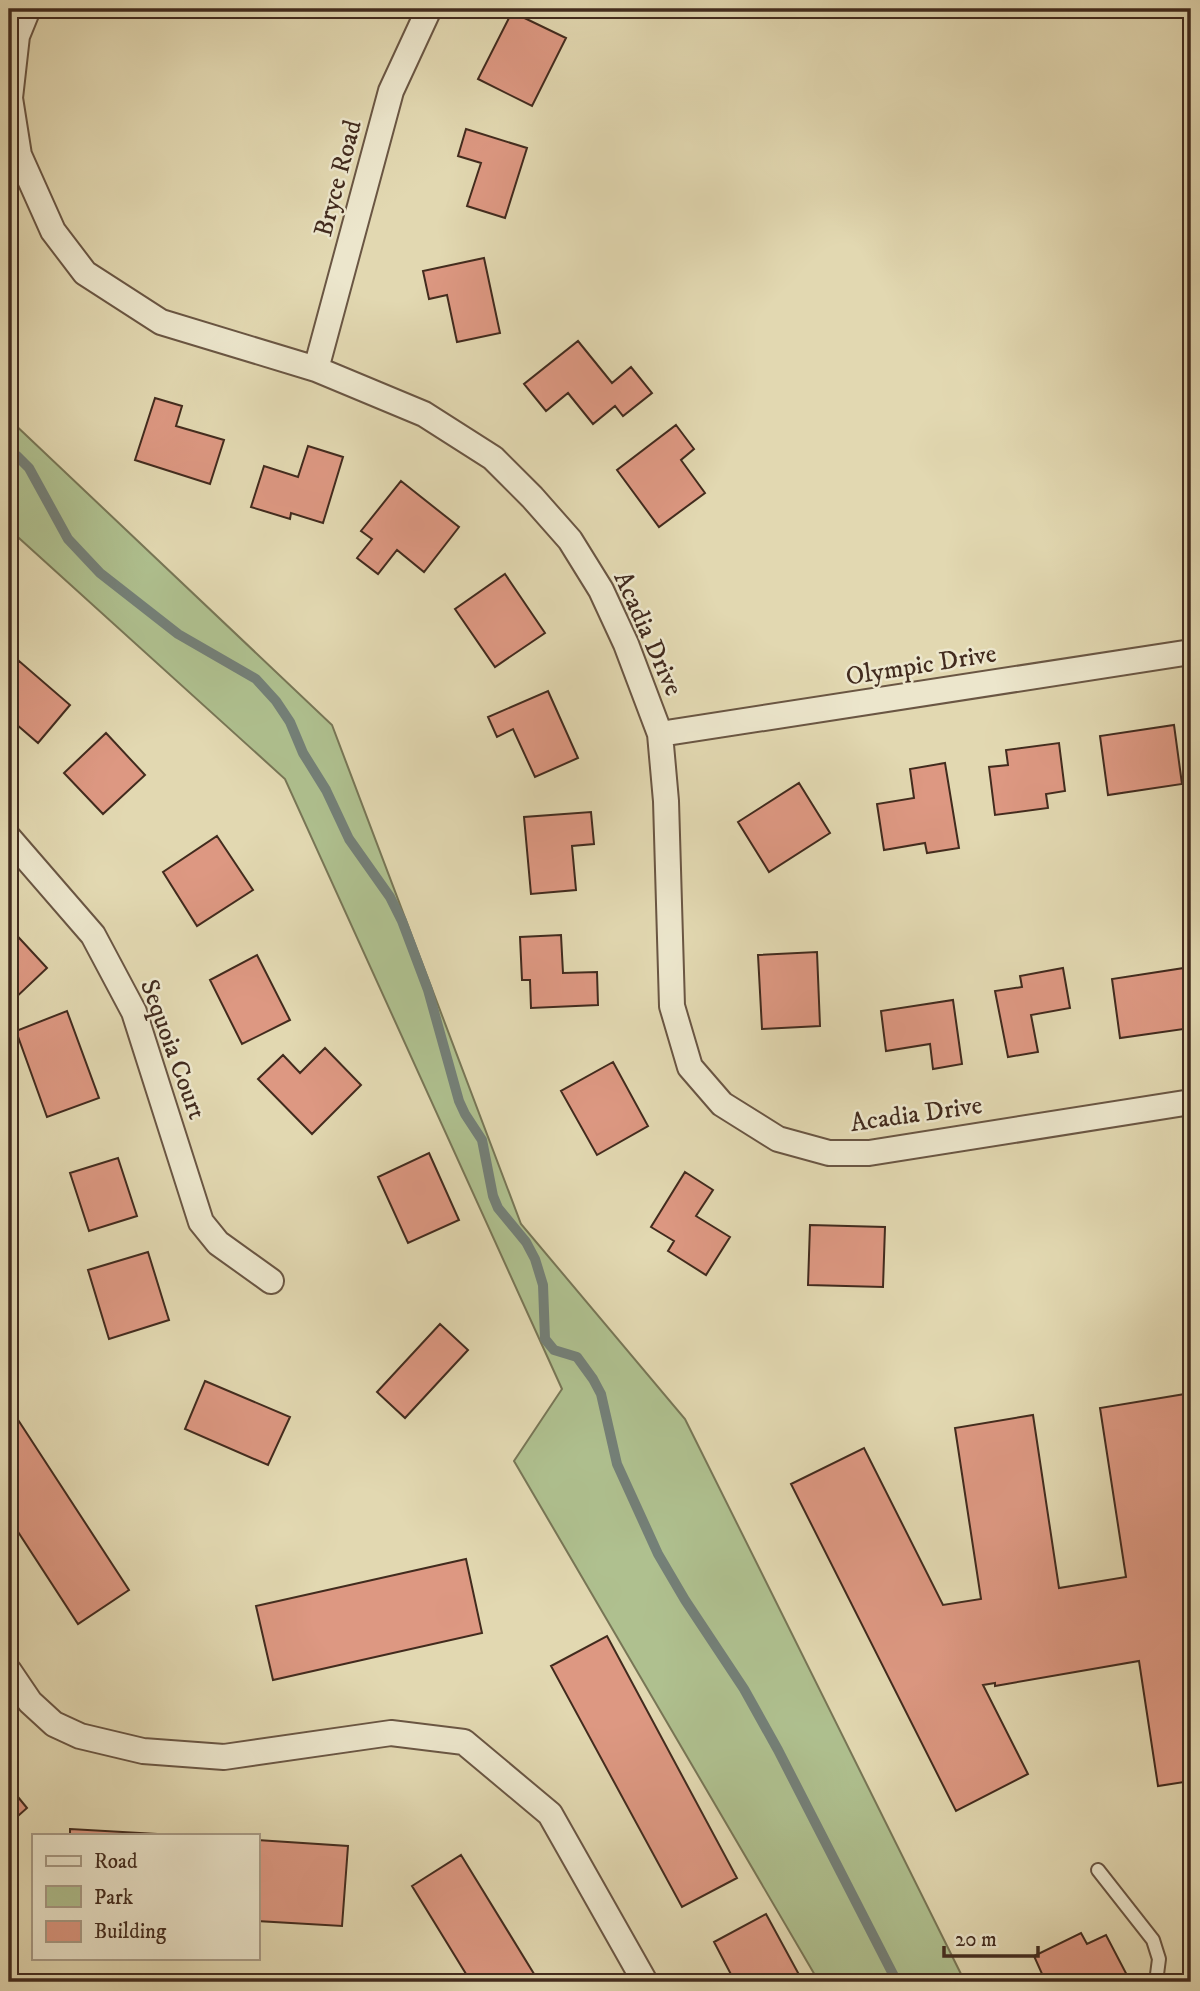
<svg xmlns="http://www.w3.org/2000/svg" width="1200" height="1991" viewBox="0 0 1200 1991" font-family="'IM FELL DW Pica',serif">
  <style>
    .green { fill: #afc08f; stroke: #787656; stroke-width: 2 }
    .lines { fill: none; stroke-linecap: round; stroke-linejoin: round }
    .stream { stroke: #748078; stroke-width: 10 }
    .building { fill: #dd9882; stroke: #422b1e; stroke-width: 2 }
    .lane-casing { stroke: #6a5643; stroke-width: 16 }
    .street-casing { stroke: #6a5643; stroke-width: 28 }
    .lane { stroke: #ece6cc; stroke-width: 12 }
    .street { stroke: #ece6cc; stroke-width: 24 }
    .labels { text-anchor: middle; stroke-width: 5; stroke-linejoin: round; paint-order: stroke }
    .street-label { font-size: 26px; fill: #422b1e; stroke: #ece6cc }
  </style>
  <rect width="100%" height="100%" fill="#e2d8b1"/>
  <filter id="stains"><feTurbulence type="fractalNoise" baseFrequency=".00286" numOctaves="4"/><feColorMatrix values="0 0 0 0 .2 0 0 0 0 .09 0 0 0 0 .02 0 0 0 .5 -.17"/></filter>
  <radialGradient id="worn" r=".72"><stop offset=".6" stop-color="#630" stop-opacity="0"/><stop offset="1" stop-color="#630" stop-opacity=".3"/></radialGradient>
  <!-- green -->
  <path class="green" d="M9,419L332,725L521,1224L685,1419L965,1982H819L514,1461L562,1389L285,779L9,529Z"/>
  <g class="lines">
    <!-- stream -->
    <path class="stream" d="M9,452L17,456L29,468L68,539L100,573L178,634L256,679L276,701L290,722L303,753L326,790L349,839L390,897L402,921L428,990L459,1101L465,1114L482,1140L493,1196L498,1208L526,1242L535,1259L543,1285L545,1339L554,1350L577,1357L593,1379L601,1394L617,1464L658,1554L685,1600L744,1689L778,1750L897,1982"/>
  </g>
  <!-- building -->
  <path class="building" d="M512,12L566,38L532,106L478,79Z
    M466,129L527,148L505,218L467,206L481,163L458,156Z
    M484,258L500,333L457,342L447,295L429,299L423,271Z
    M578,341L612,383L631,367L652,393L623,416L615,406L593,424L568,393L546,411L524,384Z
    M155,398L182,406L176,426L224,440L210,484L135,460Z
    M676,425L694,449L681,460L705,493L659,527L617,470Z
    M308,446L343,457L323,523L291,513L290,519L251,507L264,466L298,477Z
    M401,481L459,527L424,572L397,550L378,574L357,558L372,539L361,531Z
    M505,574L545,633L495,667L455,609Z
    M19,661L70,705L38,743L9,718V672Z
    M548,691L578,758L535,777L513,729L497,737L488,717Z
    M1174,725L1182,784L1108,795L1100,736Z
    M106,733L145,775L103,814L64,773Z
    M1059,743L1065,791L1046,794L1048,808L995,815L989,767L1008,765L1006,750Z
    M945,763L959,848L927,853L925,843L884,850L877,804L914,798L910,769Z
    M799,783L830,833L769,872L738,822Z
    M591,812L594,844L572,846L576,890L531,894L524,817Z
    M217,836L253,890L197,926L163,872Z
    M9,927L47,968L9,1004Z
    M561,935L563,973L597,972L598,1005L531,1008L530,980H522L520,937Z
    M817,952L820,1026L762,1029L758,955Z
    M257,955L290,1020L242,1044L210,980Z
    M1063,968L1070,1008L1031,1015L1038,1052L1008,1057L995,991L1022,987L1020,976Z
    M1184,968L1191,1028L1120,1038L1112,979Z
    M953,1000L962,1064L933,1069L930,1044L886,1051L881,1011Z
    M67,1011L99,1098L47,1117L16,1031Z
    M325,1048L361,1085L312,1134L258,1079L283,1055L300,1073Z
    M613,1062L648,1126L597,1155L561,1091Z
    M429,1153L459,1220L408,1243L378,1177Z
    M118,1158L137,1216L89,1231L70,1173Z
    M685,1172L713,1190L696,1216L730,1237L706,1275L668,1251L674,1241L651,1227Z
    M810,1225L885,1227L883,1287L808,1285Z
    M148,1252L169,1320L109,1339L88,1270Z
    M440,1324L468,1350L405,1418L377,1392Z
    M205,1381L290,1417L268,1465L185,1429Z
    M1191,1393V1431L1185,1432L1191,1470V1781L1158,1786L1139,1661L995,1686V1683L983,1685L1028,1774L956,1811L791,1484L864,1448L943,1605L981,1599L955,1428L1033,1415L1059,1588L1126,1577L1100,1408Z
    M9,1406L129,1590L78,1624L9,1518Z
    M466,1559L482,1633L273,1680L256,1606Z
    M607,1636L737,1878L682,1907L551,1666Z
    M9,1786L27,1808L9,1824Z
    M70,1829L175,1835H70Z
    M257,1840L348,1846L342,1926L257,1921Z
    M461,1855L539,1982H471L412,1886Z
    M766,1914L803,1982H735L714,1942Z
    M1081,1933L1087,1944L1106,1935L1129,1979L1122,1982H1032L1043,1976L1034,1956Z"/>
  <g class="lines">
    <defs>
      <path id="lane" d="M1098,1870L1153,1940L1159,1959L1156,1982"/>
      <path id="street" d="M28,9L17,36L10,98L19,155L53,231L85,273L161,322L316,369L424,414L493,458L532,497L570,540L601,590L626,644L660,734L666,801L672,1006L690,1067L722,1104L778,1139L829,1153H869L1191,1102
        M316,369L391,91L429,9
        M660,734L1191,652
        M9,838L93,935L134,1012L201,1222L218,1243L271,1281
        M9,1671L30,1702L54,1724L80,1736L143,1751L224,1757L391,1733L464,1742L550,1814L645,1982"/>
    </defs>
    <!-- lane casing -->
    <use href="#lane" class="lane-casing"/>
    <!-- street casing -->
    <use href="#street" class="street-casing"/>
    <!-- lane -->
    <use href="#lane" class="lane"/>
    <!-- street -->
    <use href="#street" class="street"/>
  </g>
  <g class="labels">
    <!-- street labels -->
    <g class="street-label">
      <text transform="translate(337 178) rotate(-75)" y="9">Bryce Road</text>
      <text transform="translate(649 633) rotate(66)" y="9">Acadia Drive</text>
      <text transform="translate(921 664) rotate(-9)" y="9">Olympic Drive</text>
      <text transform="translate(174 1049) rotate(70)" y="9">Sequoia Court</text>
      <text transform="translate(916 1113) rotate(-8)" y="9">Acadia Drive</text>
    </g>
  </g>
  <!-- margin -->
  <rect width="1200" height="1991" fill="none" stroke="#e2d8b1" stroke-width="35"/>
  <rect x="10" y="10" width="1179" height="1970" fill="none" stroke="#422b1e" stroke-width="3.5"/>
  <rect x="18" y="18" width="1165" height="1956" fill="none" stroke="#422b1e" stroke-width="2"/>
  <!-- legend -->
  <rect x="32" y="1834" width="228" height="126" fill="#ece6cc" stroke="#a89b86" stroke-width="2"/>
  <rect x="46" y="1856" width="35" height="10" fill="#ece6cc" stroke="#a89b86" stroke-width="2"/>
  <text x="94" y="1868" font-size="21" fill="#422b1e">Road</text>
  <rect x="46" y="1886" width="35" height="21" fill="#afc08f" stroke="#a89b86" stroke-width="2"/>
  <text x="94" y="1904" font-size="21" fill="#422b1e">Park</text>
  <rect x="46" y="1921" width="35" height="21" fill="#dd9882" stroke="#a89b86" stroke-width="2"/>
  <text x="94" y="1938" font-size="21" fill="#422b1e">Building</text>
  <!-- scale -->
  <path d="M944 1946v10h94v-10" fill="none" stroke="#422b1e" stroke-width="3.5"/>
  <text x="955" y="1946" font-size="21" fill="#422b1e" stroke="#ece6cc" stroke-width="5" paint-order="stroke">20 m</text>
  <rect width="100%" height="100%" filter="url(#stains)"/>
  <rect width="100%" height="100%" fill="url(#worn)"/>
</svg>
